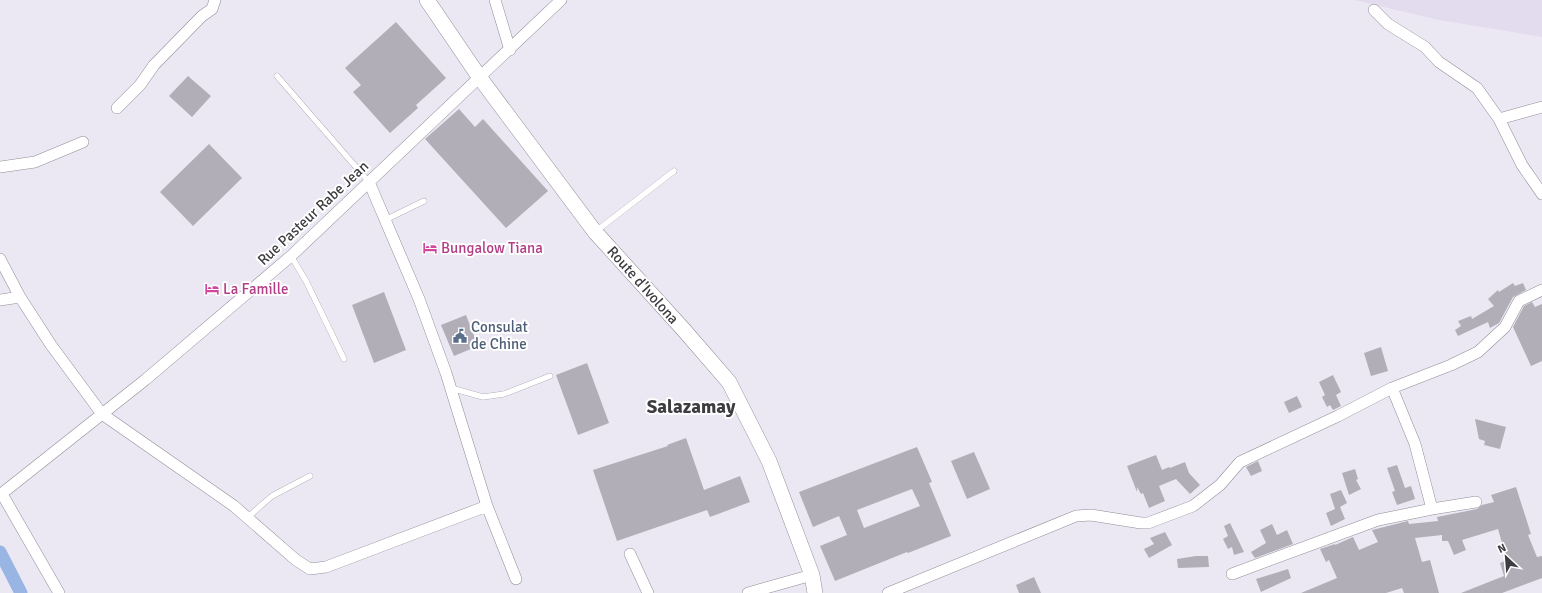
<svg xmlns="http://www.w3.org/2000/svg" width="1542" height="593" viewBox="0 0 1542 593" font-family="Signika,sans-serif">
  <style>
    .built { fill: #e2dcee }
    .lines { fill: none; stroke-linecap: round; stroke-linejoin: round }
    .canal { stroke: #99b5e3; stroke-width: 13 }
    .building { fill: #b1aeb8; fill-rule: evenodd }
    .service-casing { stroke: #908c96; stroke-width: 6 }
    .minor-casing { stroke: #908c96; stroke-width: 12 }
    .secondary-casing { stroke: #908c96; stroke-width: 16 }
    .service { stroke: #fff; stroke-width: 5.5 }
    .minor { stroke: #fff; stroke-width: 11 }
    .secondary { stroke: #fff; stroke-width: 15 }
    .labels { text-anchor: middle; stroke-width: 4; stroke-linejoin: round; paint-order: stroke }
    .street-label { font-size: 15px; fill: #3d3c40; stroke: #fff }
    .hotel-label { font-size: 15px; fill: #b23c85; stroke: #fff; text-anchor: start }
    .service-label { font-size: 15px; fill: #4e5e75; stroke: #fff; text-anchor: start }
    .district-label { font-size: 19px; font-weight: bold; fill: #3d3c40; stroke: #fff }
  </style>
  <rect width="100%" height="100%" fill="#ece8f3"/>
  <!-- built -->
  <path class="built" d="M1354,0H1542V37L1439,20Z"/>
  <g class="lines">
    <!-- canal -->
    <path class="canal" d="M0,552L21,593"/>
  </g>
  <!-- building -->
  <path class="building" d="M396,22L446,78L416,105L418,108L390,133L353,92L361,85L345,68Z
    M188,76L211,96L192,117L169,96Z
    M459,109L475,127L483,119L548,191L506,228L425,139Z
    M209,144L242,178L193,226L160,192Z
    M1513,283L1515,286L1523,283L1526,290L1513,297L1499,323L1490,328L1488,322L1458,336L1455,330L1461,326L1458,321L1471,316L1472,319L1494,306L1488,299L1498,290L1499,292Z
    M384,292L406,350L374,363L352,305Z
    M1532,302L1535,307L1542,304V361L1531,366L1513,327L1524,306Z
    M466,315L478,346L454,356L441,325Z
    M1381,347L1388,371L1371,376L1364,353Z
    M587,363L609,423L578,435L556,375Z
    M1333,375L1341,392L1336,395L1341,406L1333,410L1330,405L1327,407L1322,397L1325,395L1319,382Z
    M1297,396L1302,407L1289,413L1284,402Z
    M1475,419L1506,427L1500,449L1484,445L1485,441L1479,439Z
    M686,438L704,490L740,476L750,502L710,517L707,510L617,541L593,470L668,446L667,445Z
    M917,447L932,482L929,483L951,536L908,553L907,552L835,581L820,546L847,535L839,516L813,527L799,492ZM912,489L920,506L864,528L857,510Z
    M974,452L990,489L967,499L951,461Z
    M1156,455L1162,470L1169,467L1170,468L1185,462L1189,473L1200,485L1190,494L1176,479L1159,486L1165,501L1149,508L1143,493L1141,494L1137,487V492L1127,466Z
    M1258,461L1262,471L1251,476L1246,467Z
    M1397,465L1405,488L1411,486L1415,499L1397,505L1392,492L1395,491L1387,468Z
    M1355,469L1358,479L1356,480L1361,489L1349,495L1342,473Z
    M1516,487L1531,534L1528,535L1537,557L1542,556V578L1502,593H1461L1504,576L1500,563L1507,560L1498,529L1462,540L1466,550L1454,555L1448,541H1442V535L1415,538L1422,562L1430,560L1439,593H1404L1402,588L1386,593H1301L1337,578L1329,560L1326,562L1320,549L1335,544V545L1353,537L1359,550L1378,542L1372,530L1408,521L1409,524L1438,521L1437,517L1477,509L1482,505L1494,502L1491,495Z
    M1341,490L1347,503L1340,507L1345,519L1331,526L1326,513L1335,509L1330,494Z
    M1230,523L1244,552L1234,555L1232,547L1228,549L1223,539L1228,536L1224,526Z
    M1272,524L1277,535L1287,530L1293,544L1255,558L1251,552L1266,543L1260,530Z
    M1165,532L1172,545L1149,558L1144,549L1154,544L1150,538Z
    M1196,556H1208L1209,567L1178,568L1177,559Z
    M1288,569L1291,578L1261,592L1256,579Z
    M1034,577L1041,593H1019L1016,585Z"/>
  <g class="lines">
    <defs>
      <path id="service" d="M277,76L369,182
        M385,220L424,201
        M595,232L674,171
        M291,256L306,281L344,359
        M451,388L483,397L504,394L550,376
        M248,517L272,496L310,476"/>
      <path id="minor" d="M495,0L510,50
        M1374,10L1388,24L1425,47L1439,62L1477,88L1499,119L1522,165L1542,194
        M117,108L140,85L154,65L202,16L212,9L215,0
        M1499,119L1542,107
        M0,167L35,162L83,142
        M369,182L419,299L446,373L487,506L516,579
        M0,259L20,297L51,345L102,414L234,506L296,560L310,569L326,567L487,506
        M0,300L20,297
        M1392,388L1415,444L1432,509L1476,502
        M2,494L59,593
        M0,495L145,380L291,256L561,0
        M630,554L648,593
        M1232,574L1378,520L1432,509
        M748,593L812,575
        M888,593L1076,516L1091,515L1141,523H1148L1193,506L1220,485L1240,462L1338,416L1392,388L1451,365L1478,352L1505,327L1519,301L1542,290"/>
      <path id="secondary" d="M427,0L480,78L595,232L683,329L729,382L769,461L812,575L815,593"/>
    </defs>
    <!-- service casing -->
    <use href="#service" class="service-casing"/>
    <!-- minor casing -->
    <use href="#minor" class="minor-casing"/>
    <!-- secondary casing -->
    <use href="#secondary" class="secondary-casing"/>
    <!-- service -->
    <use href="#service" class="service"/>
    <!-- minor -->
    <use href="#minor" class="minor"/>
    <!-- secondary -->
    <use href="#secondary" class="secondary"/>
  </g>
  <!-- icons -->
  <defs>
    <symbol id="hotel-bare" viewBox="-9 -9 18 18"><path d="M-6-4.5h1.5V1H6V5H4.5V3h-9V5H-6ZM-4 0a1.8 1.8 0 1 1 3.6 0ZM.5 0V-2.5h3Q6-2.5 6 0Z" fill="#d1479c" stroke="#fff" stroke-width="2.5" paint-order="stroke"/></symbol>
    <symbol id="civic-bare" viewBox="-9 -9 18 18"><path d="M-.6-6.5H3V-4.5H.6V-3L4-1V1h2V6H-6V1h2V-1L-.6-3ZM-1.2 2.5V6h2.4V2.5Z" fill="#5c6f8a" stroke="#fff" stroke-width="2.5" paint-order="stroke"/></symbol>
  </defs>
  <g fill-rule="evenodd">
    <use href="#hotel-bare" x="420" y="238" width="20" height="20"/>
    <use href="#hotel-bare" x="202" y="279" width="20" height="20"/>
    <use href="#civic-bare" x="450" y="326" width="20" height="20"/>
  </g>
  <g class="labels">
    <!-- street labels -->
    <g class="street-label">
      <text transform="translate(313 213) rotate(-43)" y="5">Rue Pasteur Rabe Jean</text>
      <text transform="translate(643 285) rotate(48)" y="5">Route d'Ivolona</text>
    </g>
    <!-- hotel labels -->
    <g class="hotel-label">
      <text x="441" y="253">Bungalow Tiana</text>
      <text x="223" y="294">La Famille</text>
    </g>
    <!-- service labels -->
    <g class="service-label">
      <text x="471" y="332">Consulat<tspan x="471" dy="17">de Chine</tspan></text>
    </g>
    <!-- district labels -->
    <g class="district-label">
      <text x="691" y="413">Salazamay</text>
    </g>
  </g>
  <!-- north arrow -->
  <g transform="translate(1506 557) rotate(334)" stroke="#ffffff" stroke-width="3" paint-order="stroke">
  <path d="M0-3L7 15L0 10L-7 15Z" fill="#3d3c40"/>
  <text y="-6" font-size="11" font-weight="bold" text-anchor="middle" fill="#3d3c40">N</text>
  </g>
</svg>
